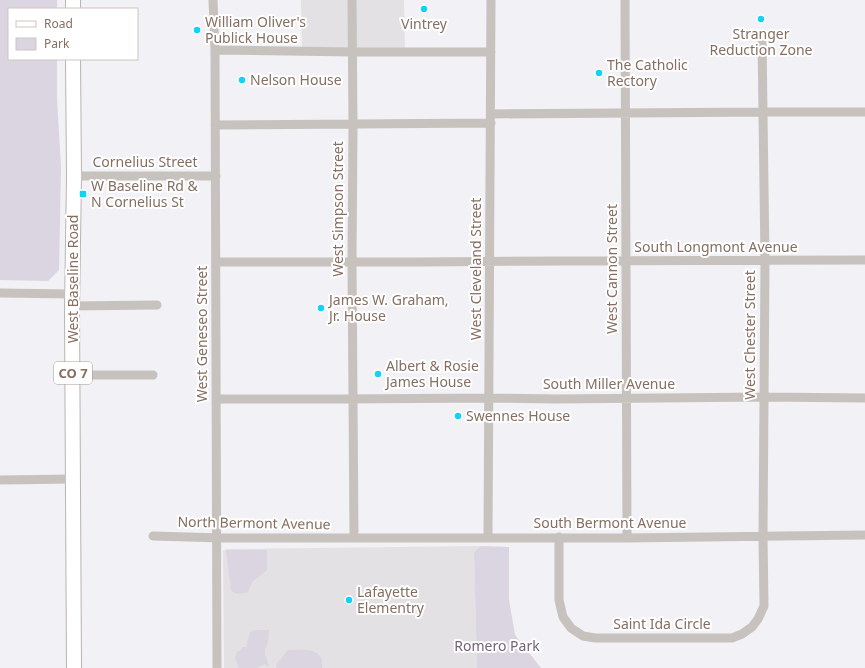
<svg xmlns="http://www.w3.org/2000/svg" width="865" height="668" viewBox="0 0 865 668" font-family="'Noto Sans',sans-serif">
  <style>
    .built { fill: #e3e1e3 }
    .green { fill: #dad5e0 }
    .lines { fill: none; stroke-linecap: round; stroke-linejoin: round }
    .primary-casing { stroke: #bbb4b0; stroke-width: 16 }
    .minor { stroke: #c8c2bf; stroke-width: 9 }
    .primary { stroke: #fff; stroke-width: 14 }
    .poi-dot { fill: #12d3f5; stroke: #fff; stroke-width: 1.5 }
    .labels { text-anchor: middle; stroke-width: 4; stroke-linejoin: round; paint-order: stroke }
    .shield { fill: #fff; stroke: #aa9a90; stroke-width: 1 }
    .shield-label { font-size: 13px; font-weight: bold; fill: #866e61 }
    .poi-label { font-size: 14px; fill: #866e61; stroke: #fff; text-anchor: start }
    .street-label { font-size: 14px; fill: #866e61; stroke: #fff }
    .park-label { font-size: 14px; fill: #74617c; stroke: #fff }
  </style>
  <rect width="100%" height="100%" fill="#f1f1f6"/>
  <!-- built -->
  <path class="built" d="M301,0H404L405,50L302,49Z
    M481,546L474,552L477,668H224L223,551L226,549Z"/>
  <!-- green -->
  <path class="green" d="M0,0H57V9H9V59H57V99L61,167L59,270L48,281L0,280Z
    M481,546L509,547V600L515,635L541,668H477L474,552Z
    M226,550H267V570L252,582L248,592C242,594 235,595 231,590Z
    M255,630H269L268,642L265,650V654L269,666L267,667L265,664L256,668H239L235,658L237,652L241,650L242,647H246L250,632Z
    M288,650C298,650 316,647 321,658C322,661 322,665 322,668H276L277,663Z"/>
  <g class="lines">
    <defs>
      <path id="primary" d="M73,0V9
        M73,59L74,176L72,310L74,668"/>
    </defs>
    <!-- primary casing -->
    <use href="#primary" class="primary-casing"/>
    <!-- minor -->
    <path class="minor" d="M213,0L215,50L217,668
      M352,0L353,125L352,262L353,399L354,538
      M625,0L627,538
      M215,50L353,52H491
      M491,114L763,112H865
      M215,125L491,123
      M74,176H216
      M216,262H421L559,261L865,260
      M0,293L72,294
      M72,306L157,305
      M73,375H153
      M216,399H342L489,398L558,399L764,397L865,398
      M0,480L73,479
      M153,536L223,538H627L865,535
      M488,537L491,0
      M559,537V600L563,617L571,628L583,636L595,638H732L742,634L752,627L758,619L764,606L763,536L765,261L762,38"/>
    <!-- primary -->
    <use href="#primary" class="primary"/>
  </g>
  <!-- markers -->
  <g class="poi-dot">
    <circle cx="424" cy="9" r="4"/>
    <circle cx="761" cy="19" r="4"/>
    <circle cx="197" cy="30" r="4"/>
    <circle cx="599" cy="73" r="4"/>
    <circle cx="242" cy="80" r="4"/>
    <rect x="79" y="190" width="8" height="8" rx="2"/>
    <circle cx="321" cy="308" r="4"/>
    <circle cx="378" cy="374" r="4"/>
    <circle cx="458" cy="416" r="4"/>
    <circle cx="349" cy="600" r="4"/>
  </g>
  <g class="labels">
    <!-- shield labels -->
    <rect class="shield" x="54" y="362" width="38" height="22" rx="3"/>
    <g class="shield-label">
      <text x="73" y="378">CO 7</text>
    </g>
    <!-- poi labels -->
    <g class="poi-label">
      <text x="205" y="27">William Oliver's<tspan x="205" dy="16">Publick House</tspan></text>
      <text x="424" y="29" text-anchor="middle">Vintrey</text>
      <text x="761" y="39" text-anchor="middle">Stranger<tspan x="761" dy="16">Reduction Zone</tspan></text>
      <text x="607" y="70">The Catholic<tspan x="607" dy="16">Rectory</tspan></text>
      <text x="250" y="85">Nelson House</text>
      <text x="91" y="191">W Baseline Rd &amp;<tspan x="91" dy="16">N Cornelius St</tspan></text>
      <text x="329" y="305">James W. Graham,<tspan x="329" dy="16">Jr. House</tspan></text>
      <text x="386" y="371">Albert &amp; Rosie<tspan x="386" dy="16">James House</tspan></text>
      <text x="466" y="421">Swennes House</text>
      <text x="357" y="597">Lafayette<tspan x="357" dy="16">Elementry</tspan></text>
    </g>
    <!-- street labels -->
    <g class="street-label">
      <text x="145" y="167">Cornelius Street</text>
      <text transform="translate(338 209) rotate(-90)" y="5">West Simpson Street</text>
      <text x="716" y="252">South Longmont Avenue</text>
      <text transform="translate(476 269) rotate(-90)" y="5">West Cleveland Street</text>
      <text transform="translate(612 269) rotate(-90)" y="5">West Cannon Street</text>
      <text transform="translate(73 279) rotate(-90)" y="5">West Baseline Road</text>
      <text transform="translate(202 334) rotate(-90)" y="5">West Geneseo Street</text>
      <text transform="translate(750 335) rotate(-90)" y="5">West Chester Street</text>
      <text x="609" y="389">South Miller Avenue</text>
      <text transform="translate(254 523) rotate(1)" y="5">North Bermont Avenue</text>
      <text x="610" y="528">South Bermont Avenue</text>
      <text x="662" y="629">Saint Ida Circle</text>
    </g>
    <!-- park labels -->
    <g class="park-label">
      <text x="497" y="651">Romero Park</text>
    </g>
  </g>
  <!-- legend -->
  <rect x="8" y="8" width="130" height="52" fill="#ffffff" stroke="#cfc5c0"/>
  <rect x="16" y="21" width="20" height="6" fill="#ffffff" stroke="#cfc5c0"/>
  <text x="44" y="28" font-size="12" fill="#866e61">Road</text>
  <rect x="16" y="38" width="20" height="12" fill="#dad5e0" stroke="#cfc5c0"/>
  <text x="44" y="48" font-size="12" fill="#866e61">Park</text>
</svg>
